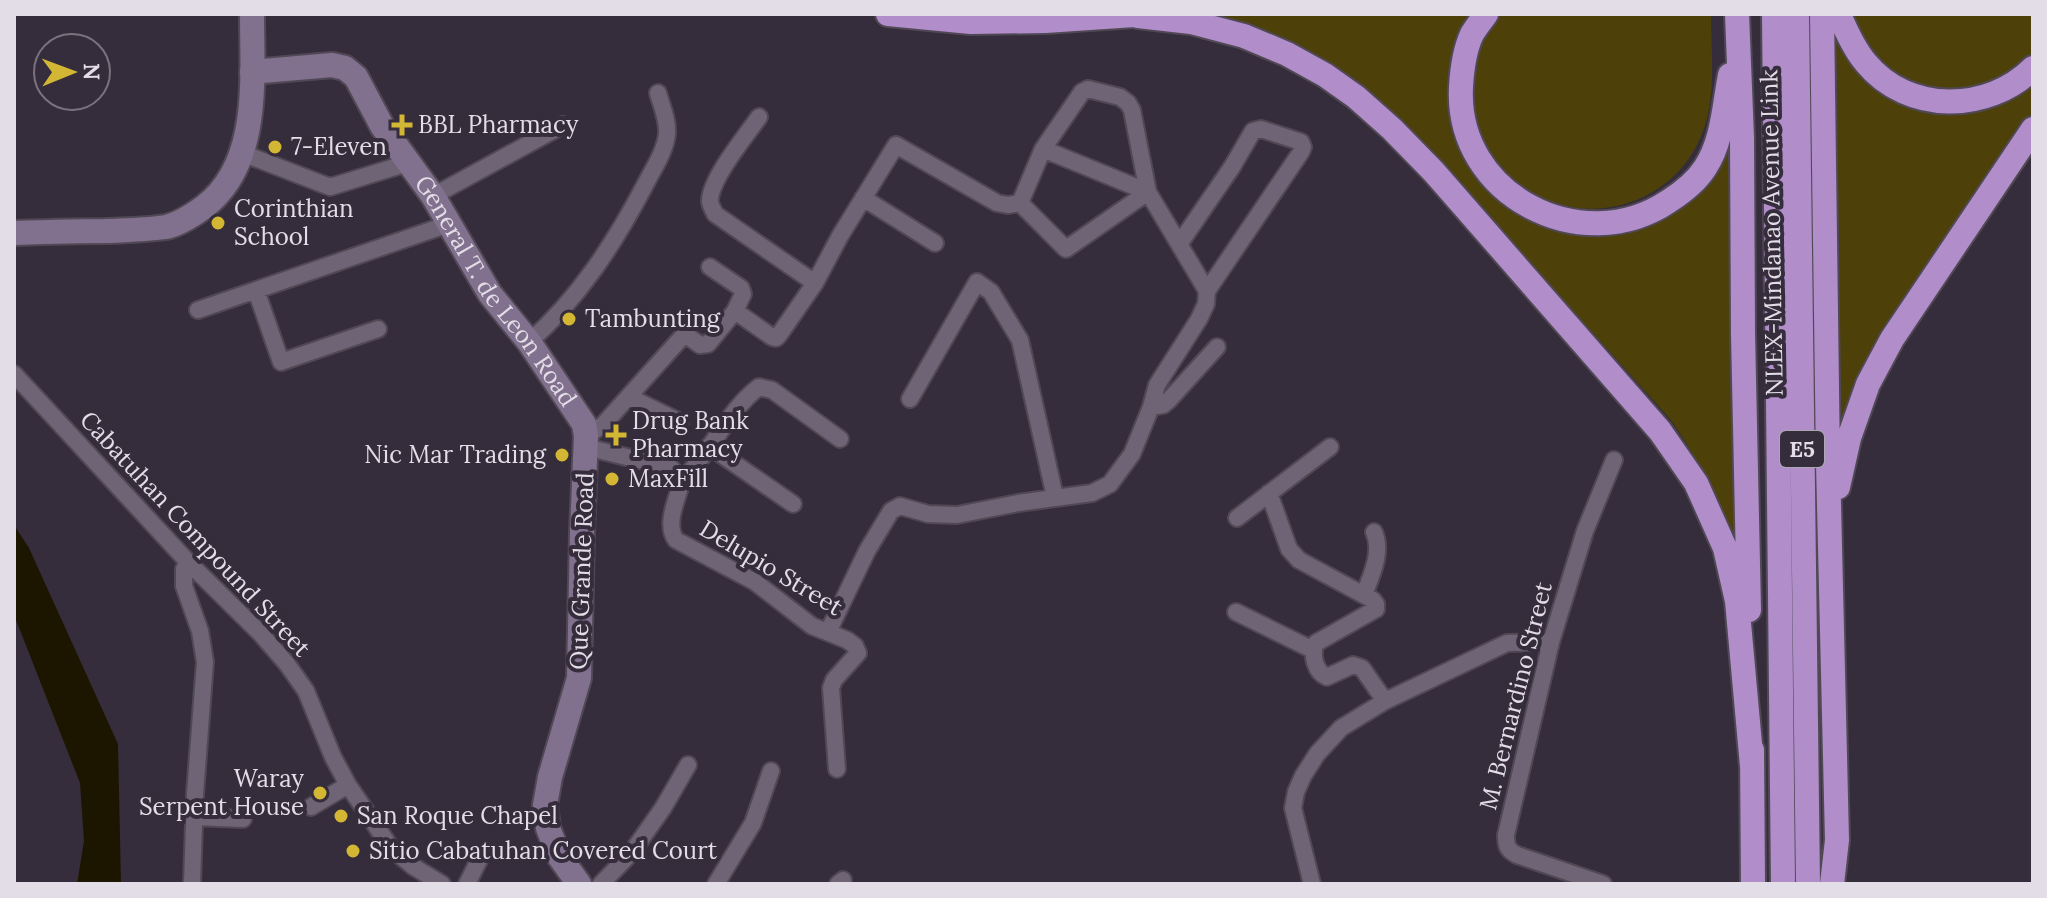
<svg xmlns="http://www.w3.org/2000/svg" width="2047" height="898" viewBox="0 0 2047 898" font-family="Lora,serif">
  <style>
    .green { fill: #4d4008 }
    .water { fill: #1c1601 }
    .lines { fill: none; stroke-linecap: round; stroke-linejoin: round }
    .street-casing { stroke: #504955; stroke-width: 20 }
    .secondary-casing { stroke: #504955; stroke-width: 28 }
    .highway-casing { stroke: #504955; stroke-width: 28 }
    .street { stroke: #6e6475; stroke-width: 16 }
    .secondary { stroke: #82718e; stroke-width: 24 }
    .highway { stroke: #b18eca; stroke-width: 24 }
    .poi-dot { fill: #d4b635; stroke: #352d3b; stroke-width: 3 }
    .labels { text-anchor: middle; stroke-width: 8; stroke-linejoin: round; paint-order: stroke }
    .shield { fill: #352d3b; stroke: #aea8b3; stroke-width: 2 }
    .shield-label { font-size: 22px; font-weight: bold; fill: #e2dde6 }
    .poi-label { font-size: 24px; fill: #e2dde6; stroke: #352d3b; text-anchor: start }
    .street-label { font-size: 24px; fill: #e2dde6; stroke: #352d3b }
  </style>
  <rect width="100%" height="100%" fill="#352d3b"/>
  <!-- green -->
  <path class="green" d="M1221,14H1479L1456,125L1557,227L1689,195L1732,98L1744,581C1726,516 1709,474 1670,419L1414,133L1384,106L1353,82L1257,29L1213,15Z
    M1494,14H1711C1711,57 1718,106 1697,145C1653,230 1528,230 1485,145C1476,127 1473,121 1472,100C1472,89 1468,74 1471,64C1475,48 1487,29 1494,14Z
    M1834,14L1912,102L2033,78V113L1959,227L1833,462Z
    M1848,14H2033V56L2017,71L1976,92L1917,89L1875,63Z"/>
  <!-- water -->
  <path class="water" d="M14,525L29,548L118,744L121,884H77L84,841L80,783L14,615Z"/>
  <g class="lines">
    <defs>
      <path id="street" d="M759,117C746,136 709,180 710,202C711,207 713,209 715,214L815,283
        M1043,149L1148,192
        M242,153L330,187L408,163
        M433,196L563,125
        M863,198L935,243
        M1020,203L1043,149L1082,92L1088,89L1120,97L1128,103L1132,110L1148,192L1207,291
        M1020,203L1066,249L1148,192
        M256,290L281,362L378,329
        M198,310L449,224
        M735,311L772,337L776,338L779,335L815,283L840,236L896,145L997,203L1008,205L1020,203
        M529,342C579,298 614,244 645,185C653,169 665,152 667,134C668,120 662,107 658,93
        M14,374L188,562L261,634L287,664L306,691L333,757L348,785L391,848L414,867L442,884
        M629,397L680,422
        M910,399L977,282L991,292L1020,340L1055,497
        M1151,407L1163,405L1169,400L1217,347
        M586,436L603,425L682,337H689L700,345L708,344L735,311L743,294L741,288L710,267
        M709,446L793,504
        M586,447L671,468L682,480C678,498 664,524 676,540L755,582L812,626L847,640L855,646L858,653L834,680L831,688L837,769
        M682,480C711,453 728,410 759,387L772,390L840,439
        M1269,493L1289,549L1299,560L1373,600L1376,604V609L1316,643C1311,655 1315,672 1327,677L1353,665L1362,668L1385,701
        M1237,518L1330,447
        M188,562L184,569V586L200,631L205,662L195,794L192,884
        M1364,595C1371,576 1383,552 1374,532
        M1236,612L1313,650
        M828,632L867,551L891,511L900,506L928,514L957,515L1018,503L1092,493L1110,484L1132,454L1151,407L1157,385L1199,319L1206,304L1207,291L1301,152L1303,147L1301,142L1261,129L1253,131L1232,167L1180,243
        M311,807L348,785
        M195,817L243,819
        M467,884L479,860
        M601,884L632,852L663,808L688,765
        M716,884L753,823L771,771
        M838,884L843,880
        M1312,884L1293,808L1296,792L1303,776L1317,754L1341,728L1385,701L1507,643L1551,642
        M1603,884L1517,855C1507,850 1506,845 1506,835L1551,642L1585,531L1614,460"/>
      <g id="secondary">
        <path id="s1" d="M252,72L332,65L345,68L356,77L382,126L433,196L490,294L529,342L584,424L586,436L582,532L579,678L550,777L545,805L548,828L559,856L579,884"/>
        <path d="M14,233C44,232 75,231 105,231C126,230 146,230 166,227C180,224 193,215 204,207C261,164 252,78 252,14"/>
      </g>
      <path id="highway" d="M888,14L971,22L1045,21L1149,14
        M1486,14C1482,20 1476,27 1472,34C1464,51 1462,69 1461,87C1455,195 1582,260 1669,201C1683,192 1696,182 1705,168C1723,141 1724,105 1730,75
        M1737,14L1742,138L1743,333L1749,610
        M1774,14L1783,884
        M1797,14L1808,884
        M1822,14L1828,463L1837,840L1832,884
        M1839,14C1846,31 1854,49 1866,63C1908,114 1988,113 2033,68
        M1138,16L1191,22L1244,36L1287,54L1325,75L1356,97L1392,129L1434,172L1660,431L1696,483L1725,548L1737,601L1752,766
        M1838,487L1849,438L1868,384L1892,339L2033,129
        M1752,750L1753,884"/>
    </defs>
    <!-- street casing -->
    <use href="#street" class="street-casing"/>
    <!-- secondary casing -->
    <use href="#secondary" class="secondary-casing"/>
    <!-- highway casing -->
    <use href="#highway" class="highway-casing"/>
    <!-- street -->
    <use href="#street" class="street"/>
    <!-- secondary -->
    <use href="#secondary" class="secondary"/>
    <!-- highway -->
    <use href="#highway" class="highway"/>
  </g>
  <!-- markers -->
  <g class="poi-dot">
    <path d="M398 113h8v8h8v8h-8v8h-8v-8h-8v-8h8z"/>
    <circle cx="275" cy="147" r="8"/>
    <circle cx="218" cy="223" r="8"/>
    <circle cx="569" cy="319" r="8"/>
    <path d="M612 423h8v8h8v8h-8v8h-8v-8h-8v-8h8z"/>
    <circle cx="562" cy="455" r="8"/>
    <circle cx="612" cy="479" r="8"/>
    <circle cx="320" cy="793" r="8"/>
    <circle cx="341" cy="816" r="8"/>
    <circle cx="353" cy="851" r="8"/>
  </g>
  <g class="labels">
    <!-- shield labels -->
    <rect class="shield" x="1780" y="431" width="44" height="36" rx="6"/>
    <g class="shield-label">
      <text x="1802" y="457">E5</text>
    </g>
    <!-- poi labels -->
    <g class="poi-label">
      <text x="418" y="133">BBL Pharmacy</text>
      <text x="291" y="155">7-Eleven</text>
      <text x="234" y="217">Corinthian<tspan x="234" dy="28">School</tspan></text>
      <text x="585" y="327">Tambunting</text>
      <text x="632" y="429">Drug Bank<tspan x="632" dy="28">Pharmacy</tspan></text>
      <text x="546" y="463" text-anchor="end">Nic Mar Trading</text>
      <text x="628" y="487">MaxFill</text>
      <text x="304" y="787" text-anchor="end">Waray<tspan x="304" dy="28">Serpent House</tspan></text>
      <text x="357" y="824">San Roque Chapel</text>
      <text x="369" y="859">Sitio Cabatuhan Covered Court</text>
    </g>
    <!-- street labels -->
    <g class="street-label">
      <text transform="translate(1772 233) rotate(-91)" y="8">NLEX-Mindanao Avenue Link</text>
      <text dy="8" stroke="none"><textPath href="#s1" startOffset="364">General T. de Leon Road</textPath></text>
      <text transform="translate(195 534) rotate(47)" y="8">Cabatuhan Compound Street</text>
      <text transform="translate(771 568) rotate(31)" y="8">Delupio Street</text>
      <text transform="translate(582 571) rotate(-88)" y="8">Que Grande Road</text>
      <text transform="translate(1516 696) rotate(-76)" y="8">M. Bernardino Street</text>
    </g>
  </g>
  <!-- border -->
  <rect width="2047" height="898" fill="none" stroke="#e2dde6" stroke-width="32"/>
  <!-- north arrow -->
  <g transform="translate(72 72) rotate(89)"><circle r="38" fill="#352d3b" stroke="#7a737f" stroke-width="2"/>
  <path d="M0-6L14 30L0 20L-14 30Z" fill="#d4b635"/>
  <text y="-12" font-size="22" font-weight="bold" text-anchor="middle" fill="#e2dde6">N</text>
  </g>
</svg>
